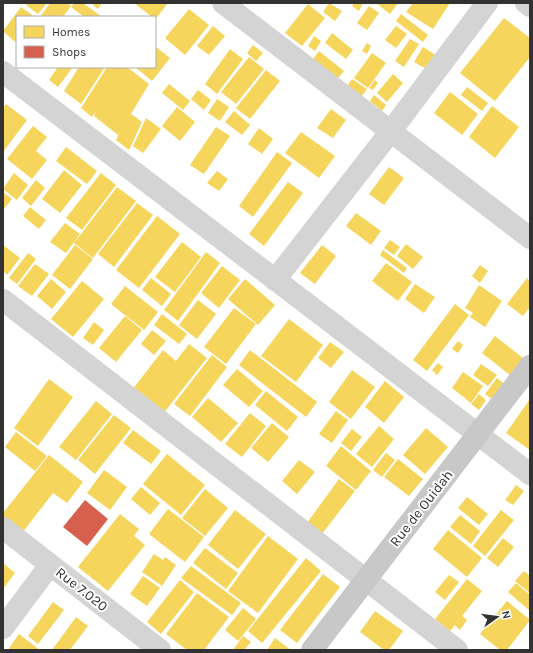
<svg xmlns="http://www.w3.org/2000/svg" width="533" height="653" viewBox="0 0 533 653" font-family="Karla,sans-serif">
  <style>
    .homes { fill: #f6d55c }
    .shops { fill: #d6604d }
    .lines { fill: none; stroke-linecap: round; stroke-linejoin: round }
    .minor { stroke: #d4d4d4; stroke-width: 22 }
    .major { stroke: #c8c8c8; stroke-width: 22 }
    .labels { text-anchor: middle; stroke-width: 4; stroke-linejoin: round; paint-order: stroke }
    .street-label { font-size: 14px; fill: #323232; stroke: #fff }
  </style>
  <rect width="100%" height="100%" fill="#fff"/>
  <!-- homes -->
  <path class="homes" d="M27,3H47L38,14L26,5Z
    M50,3H67L71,6L63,17H40Z
    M74,3H83L102,17H84L71,7Z
    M91,3H102L98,9Z
    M134,3H168L155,20V17H152Z
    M329,3L342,11L335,21L323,12Z
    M354,3H363L359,11L352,6Z
    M376,3H398L390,14Z
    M413,3H450L433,29L406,12Z
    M308,4L325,18L302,46L285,33Z
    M369,6L379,13L367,30L357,23Z
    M21,7L35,17H17V39L15,42L3,31Z
    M189,9L209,25L185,55L165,38Z
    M401,14L428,35L423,42L396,21Z
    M504,18L530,38V57L495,101L460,73Z
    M213,26L225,36L209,55L197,46Z
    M396,26L407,34L396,48L385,40Z
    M332,33L353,50L346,59L325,43Z
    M314,36L321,41L315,51L308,46Z
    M410,39L419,44L404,67L395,61Z
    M367,43L371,46L367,54L362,51Z
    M253,45L263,53L256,61L247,53Z
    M155,46L170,58L152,81L135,67H155Z
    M423,47L437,56L428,70L414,62Z
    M230,49L243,59L217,94L205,84Z
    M319,51L344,71L334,83L310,63Z
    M372,53L386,63L368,88L354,78Z
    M249,57L264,69L236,104L221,92Z
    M58,67H73L58,87L49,80Z
    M79,67H105L81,104L64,91Z
    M107,67H127L149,84L131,114L142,122L129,150L116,140L120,131L118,135L94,116L96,111L92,117L81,108Z
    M266,70L280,81L250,119L236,108Z
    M393,74L403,83L387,102L377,93Z
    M352,79L367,89L361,97L347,86Z
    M375,80L378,83L373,90L369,88Z
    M169,84L190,101L183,110L162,93Z
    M467,87L488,103L482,111L461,95Z
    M198,90L211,100L204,110L191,99Z
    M450,92L478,114L462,135L434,113Z
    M374,95L386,105L382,111L370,101Z
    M217,99L229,107L220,121L208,113Z
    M6,104L27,120L3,152V108Z
    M492,106L519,127L495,158L469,137Z
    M177,107L195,122L180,141L162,126Z
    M331,109L346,120L333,138L317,128Z
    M234,111L250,125L242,135L225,122Z
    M146,118L161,129L143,153L133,146Z
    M33,126L47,137L36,151L47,160L32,179L7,159Z
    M216,127L230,136L204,174L190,165Z
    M259,128L273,139L262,154L248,144Z
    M301,132L335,156L319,178L285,153Z
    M66,147L97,171L87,184L56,161Z
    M277,152L292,163L253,217L239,206Z
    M389,167L404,178L384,205L369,194Z
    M64,170L82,185L60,213L42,199Z
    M217,171L228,179L219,191L207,183Z
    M14,173L28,185L17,200L3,189Z
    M101,173L116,185L82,230L66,218Z
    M36,180L45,188L31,206L22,198Z
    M288,182L303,193L264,246L249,234Z
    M117,187L136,201L93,258L74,243Z
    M3,192L12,199L3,210Z
    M137,203L153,215L114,267L98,254Z
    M30,207L46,220L39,229L23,216Z
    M356,213L381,231L371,245L346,226Z
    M157,216L180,234L139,288L116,270Z
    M65,223L80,234L66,253L50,242Z
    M390,240L400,247L394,255L384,248Z
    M182,242L201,257L175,292L155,277Z
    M406,244L423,257L413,269L397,256Z
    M3,245L20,258L7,275L3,271Z
    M75,245L93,259L70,289L52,275Z
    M322,245L336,256L315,284L300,273Z
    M383,250L407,268L404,273L380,255Z
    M206,252L220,263L178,321L164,310Z
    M28,253L36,259L17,284L9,278Z
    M386,263L412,282L398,301L372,281Z
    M35,264L49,274L32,296L18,286Z
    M480,265L488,271L480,283L472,276Z
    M222,266L240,280L219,308L201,293Z
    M151,278L171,294L162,306L142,290Z
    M527,278L530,281V307L523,316L507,304Z
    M51,279L66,292L52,309L37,296Z
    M245,279L275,305L258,325L228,299Z
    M82,281L104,299L73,337L51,319Z
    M415,284L435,297L424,313L405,299Z
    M479,285L502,301L485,327L470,317L473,313L465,308Z
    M125,286L158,312L144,330L111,304Z
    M198,300L216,314L197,339L179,325Z
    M455,304L469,315L427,371L413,360Z
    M234,308L256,324L226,364L204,347Z
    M162,314L187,334L179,344L154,325Z
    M125,316L142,330L116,362L99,348Z
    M289,319L323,345L296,382L261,356Z
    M94,322L104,330L93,345L83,338Z
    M152,330L166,341L154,355L141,344Z
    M495,336L523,358L510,375L482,353Z
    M458,341L463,345L458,353L452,349Z
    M330,342L344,352L331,368L318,358Z
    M189,344L207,358L163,414L132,390L163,350L176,361Z
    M250,350L317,402L306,417L239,365Z
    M212,355L227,367L190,416L174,404Z
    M438,363L443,367L437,375L432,370Z
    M481,364L497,375L488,386L473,375Z
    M237,369L263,391L249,407L223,385Z
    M352,370L375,387L351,419L329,402Z
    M463,372L483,386L471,403L452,388Z
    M497,378L508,387L496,402L485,394Z
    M49,379L73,397L38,446L14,428Z
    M385,381L404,397L384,423L365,407Z
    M266,391L298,417L287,431L255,405Z
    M479,394L486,400L479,410L471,404Z
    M208,398L238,423L221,442L192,417Z
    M530,399V450L506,433Z
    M96,401L112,414L76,460L59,447Z
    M336,411L348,420L332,443L319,434Z
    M250,413L266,426L242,457L225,444Z
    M114,415L131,428L95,474L78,460Z
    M272,423L289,437L268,462L251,448Z
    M379,426L394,439L372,467L356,454Z
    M426,428L448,447L425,474L403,455Z
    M352,429L362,437L351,451L341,443Z
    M133,430L161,451L151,464L123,443Z
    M16,432L47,456L35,471L5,447Z
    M341,446L371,471L356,490L326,466Z
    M386,453L395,460L382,477L373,470Z
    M167,454L205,485L181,515L143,484Z
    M49,455L83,482L67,503L53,493L22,533L3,519V513Z
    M398,459L423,479L409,496L384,477Z
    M299,460L315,472L297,494L282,481Z
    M104,470L127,487L110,510L87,493Z
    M339,479L355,491L322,534L307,523Z
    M516,485L524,491L513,505L505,500Z
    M141,487L160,503L150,515L131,499Z
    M205,489L228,508L205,536L182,518Z
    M467,497L488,514L479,525L458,508Z
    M168,509L204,537L185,562L149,534Z
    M235,510L266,534L238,569L208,545Z
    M501,510L514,520L485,556L473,546Z
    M120,514L139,529L134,536L145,545L108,591L78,567Z
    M460,515L480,531L471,544L450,527Z
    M448,530L482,558L467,577L433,549Z
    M268,536L298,559L258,613L228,591Z
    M503,538L514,547L498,567L487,558Z
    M205,548L238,573L226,589L193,563Z
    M154,554L163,560L165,557L176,565L162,586L142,572Z
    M306,558L321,571L262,643L248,631Z
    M3,563L15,573L3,589Z
    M191,566L241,603L232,615L181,578Z
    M524,571L530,576V593L515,581Z
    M323,574L340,587L297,643L280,630Z
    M449,575L459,582L445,600L435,592Z
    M143,576L160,588L147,606L130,594Z
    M467,579L482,591L462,616L467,620L460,630L455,625L450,631L435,619Z
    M180,580L194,592L161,634L147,622Z
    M516,583L530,595V611L508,592Z
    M197,593L229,617L204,650H187L166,634Z
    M507,601L530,620L507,650H500L480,634Z
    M53,602L64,610L38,644L28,636Z
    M243,608L256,619L238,641L225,630Z
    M375,611L403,631L389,650H384L360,632Z
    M76,617L88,626L70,650H52Z
    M19,634L40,650H8Z
    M243,636L251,642L245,649L247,650H233Z
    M275,638L291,650H267Z"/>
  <!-- shops -->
  <path class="shops" d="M85,500L108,519L87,546L63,527Z"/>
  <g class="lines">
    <!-- minor -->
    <path class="minor" d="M223,3L530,238
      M526,3L530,6
      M3,72L530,474
      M275,280L391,131L487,3
      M3,300L457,650
      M3,528L160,650
      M3,628L50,565"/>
    <!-- major -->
    <path class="major" d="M312,650L530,366"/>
  </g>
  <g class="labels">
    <!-- street labels -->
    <g class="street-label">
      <text transform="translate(421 508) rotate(-52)" y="5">Rue de Ouidah</text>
      <text transform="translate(82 589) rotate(38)" y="5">Rue 7.020</text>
    </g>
  </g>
  <!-- border -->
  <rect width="533" height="653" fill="none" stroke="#323232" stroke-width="8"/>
  <!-- legend -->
  <rect x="16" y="16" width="140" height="52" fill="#ffffff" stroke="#adadad"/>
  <rect x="24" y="26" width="20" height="12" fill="#f6d55c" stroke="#adadad"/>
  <text x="52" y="36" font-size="12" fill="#323232">Homes</text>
  <rect x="24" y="46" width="20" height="12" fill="#d6604d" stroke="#adadad"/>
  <text x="52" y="56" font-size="12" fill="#323232">Shops</text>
  <!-- north arrow -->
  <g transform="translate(497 617) rotate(76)" stroke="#ffffff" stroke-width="3" paint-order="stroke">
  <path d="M0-3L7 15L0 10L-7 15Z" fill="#323232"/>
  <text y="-6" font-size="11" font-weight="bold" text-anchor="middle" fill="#323232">N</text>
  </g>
</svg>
